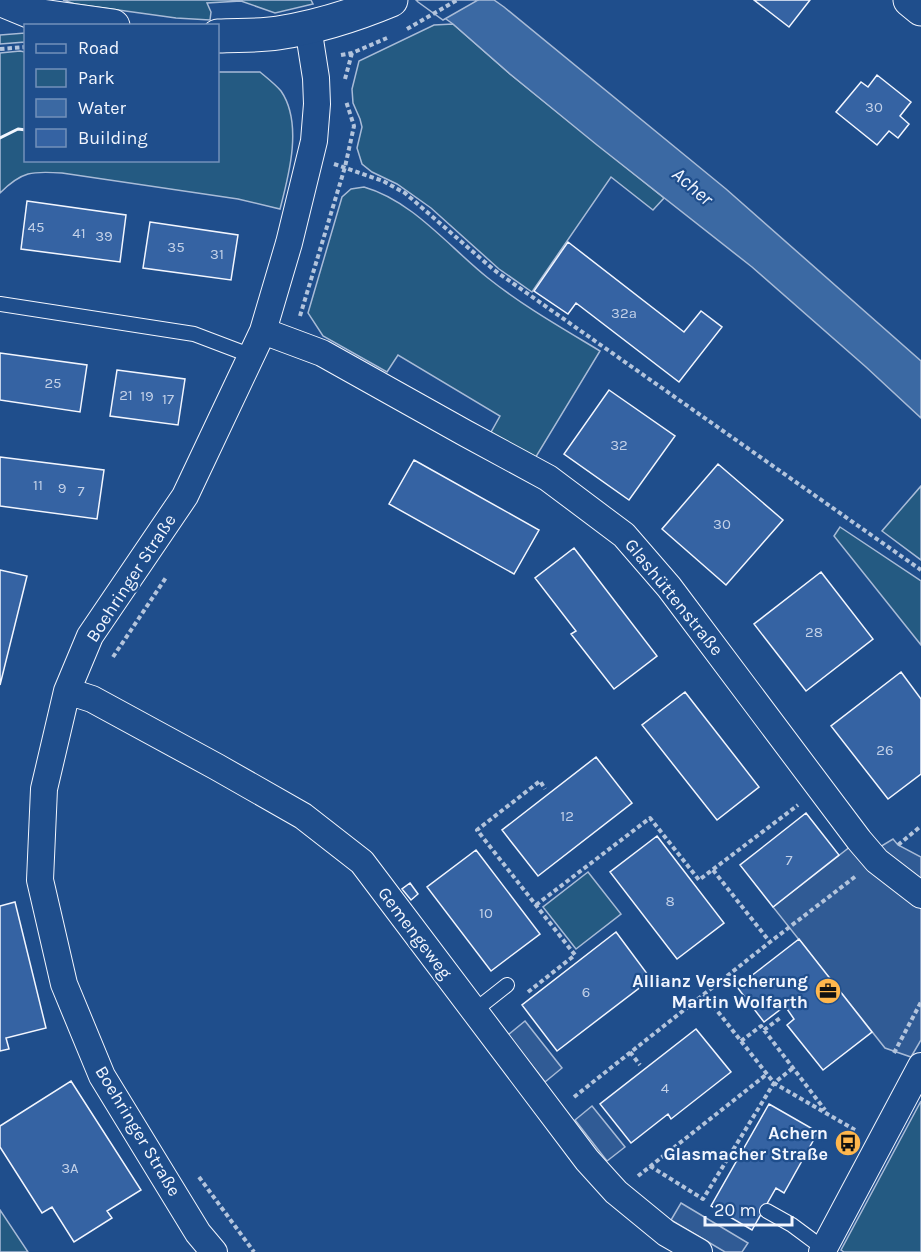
<svg xmlns="http://www.w3.org/2000/svg" width="921" height="1252" viewBox="0 0 921 1252" font-family="Karla,sans-serif">
  <style>
    .green { fill: #245a82; stroke: #a8bbd7; stroke-width: 1.5 }
    .parking { fill: #305b95; stroke: #a8bbd7; stroke-width: 1.5 }
    .water { fill: #3b69a3; stroke: #a8bbd7; stroke-width: 1.5 }
    .pier { fill: #1f4e8c; stroke: #a8bbd7; stroke-width: 1.5 }
    .building { fill: #3563a3; stroke: #f2f6ff; stroke-width: 1.5 }
    .lines { fill: none; stroke-linecap: round; stroke-linejoin: round }
    .service-casing { stroke: #f2f6ff; stroke-width: 16 }
    .minor-casing { stroke: #f2f6ff; stroke-width: 28 }
    .tertiary-casing { stroke: #f2f6ff; stroke-width: 35 }
    .path { stroke: #b3c4dc; stroke-width: 4; stroke-dasharray: 4.5 3; stroke-linecap: butt }
    .service { stroke: #1f4e8c; stroke-width: 14 }
    .minor { stroke: #1f4e8c; stroke-width: 26 }
    .tertiary { stroke: #1f4e8c; stroke-width: 33 }
    .wall { stroke: #f2f6ff; stroke-width: 3 }
    .labels { text-anchor: middle; stroke-width: 4.5; stroke-linejoin: round; paint-order: stroke }
    .number-label { font-size: 15px; fill: #c3d1e8 }
    .street-label { font-size: 18px; fill: #f2f6ff; stroke: #1f4e8c }
    .poi-label { font-size: 18px; font-weight: bold; fill: #f2f6ff; stroke: #1f4e8c; text-anchor: end }
    .water-label { font-size: 20px; font-style: italic; fill: #f2f6ff; stroke: #1f4e8c }
  </style>
  <rect width="100%" height="100%" fill="#1f4e8c"/>
  <!-- green -->
  <path class="green" d="M63,0H311L313,4L275,13L241,1L207,3L211,12L210,20L176,18L75,4Z
    M453,24L510,74L664,198L653,210L611,177L532,292L499,269L431,208L397,184L372,172L362,164L357,148L362,127L360,119L353,103L352,89L359,61L434,25Z
    M25,33V42L0,44V35Z
    M20,51L25,52L26,160H218V72H260C267,78 275,84 281,91C303,123 289,175 280,209L238,199L62,173C32,171 22,171 0,193V53Z
    M364,187C413,201 449,247 488,278C523,306 562,328 600,351L534,460L490,434L500,416L398,355L387,372L323,336L308,313L342,197L351,189Z
    M921,486V560L882,531Z
    M840,527L921,581V645L834,536Z
    M588,872L621,914L576,949L543,907Z
    M921,1101V1252H844L841,1250Z
    M0,1210L28,1252H0Z"/>
  <!-- parking -->
  <path class="parking" d="M869,832L880,847L893,839L898,845L921,857V1040L911,1057L885,1048L773,907Z
    M525,1021L562,1068L545,1082L508,1035Z
    M592,1106L625,1147L607,1161L575,1120Z
    M681,1203L748,1243L742,1252H725L671,1220Z"/>
  <!-- water -->
  <path class="water" d="M419,0H494L504,7L726,189L921,361V418L866,367L752,267L597,145L510,74L453,24Z"/>
  <!-- pier -->
  <path class="pier" d="M416,0H478L443,20L418,2Z"/>
  <!-- building -->
  <path class="building" d="M754,0H810L789,27Z
    M877,75L911,102L900,116L909,124L898,138L889,131L877,145L836,112L861,82L868,87Z
    M27,201L126,215L120,262L21,249Z
    M150,222L238,235L231,280L143,268Z
    M568,242L684,332L701,311L722,327L679,382L576,303L568,314L534,291Z
    M0,353L87,365L80,412L0,400Z
    M117,370L185,379L178,425L110,416Z
    M609,390L675,436L629,500L564,454Z
    M0,457L104,470L97,519L0,506Z
    M414,460L539,530L514,574L389,504Z
    M718,464L783,520L726,585L662,529Z
    M574,548L657,656L614,689L571,634L576,631L535,578Z
    M0,570L27,576L0,685Z
    M821,572L873,639L806,691L754,624Z
    M901,672L921,699V774L888,799L831,726Z
    M685,692L759,787L717,820L642,725Z
    M596,757L632,803L538,876L502,830Z
    M806,813L839,855L773,907L740,865Z
    M657,836L724,923L677,959L610,872Z
    M476,850L540,934L491,971L427,887Z
    M410,883L418,894L411,900L402,889Z
    M15,902L46,1028L6,1038L9,1049L0,1051V906Z
    M616,932L651,979L557,1051L522,1005Z
    M799,939L872,1032L823,1070L787,1025L794,1019L785,1006L764,1022L737,987Z
    M696,1029L731,1072L671,1119L668,1114L631,1143L600,1104Z
    M71,1081L141,1190L107,1211L112,1218L74,1242L52,1207L42,1213L0,1147V1126Z
    M769,1104L818,1132L784,1193L776,1188L752,1230L711,1206Z"/>
  <g class="lines">
    <defs>
      <path id="service" d="M0,304L194,334L252,356
        M474,1011L507,985
        M767,1211L792,1225L823,1248"/>
      <path id="minor" d="M263,331L322,353L465,433L548,478L624,535L669,587L859,840L877,861L921,895
        M67,691L92,699L217,767L303,816L362,862L587,1160L616,1192L666,1233L699,1252
        M214,1252L198,1233L102,1076L64,984L40,880L44,789L67,691L90,636L185,496L263,331L289,243L314,141L317,104L316,78L308,27
        M822,1252L921,1066"/>
      <path id="tertiary" d="M2,0L41,16L113,26
        M910,0L921,9
        M218,36C238,35 258,36 278,33C317,27 355,15 391,0"/>
    </defs>
    <!-- service casing -->
    <use href="#service" class="service-casing"/>
    <!-- minor casing -->
    <use href="#minor" class="minor-casing"/>
    <!-- tertiary casing -->
    <use href="#tertiary" class="tertiary-casing"/>
    <!-- path -->
    <path class="path" d="M407,29L457,0
      M0,49L26,47
      M341,55L352,53L387,38
      M345,79L352,53
      M334,164L383,181L405,193L494,270L921,570
      M300,316L345,167L354,126L346,101
      M113,657L167,576
      M898,845L921,826
      M713,870L770,942
      M536,905L650,818L699,880L798,805
      M528,992L575,955L477,830L540,781L545,789
      M704,994L774,1083L855,1130
      M764,1030L780,1018
      M741,1041L761,1026L825,1110
      M630,1052L640,1065
      M894,1053L921,1002
      M574,1097L770,942L856,876
      M650,1166L703,1199L774,1083L793,1068
      M638,1176L767,1074
      M199,1177L254,1252"/>
    <!-- service -->
    <use href="#service" class="service"/>
    <!-- minor -->
    <use href="#minor" class="minor"/>
    <!-- tertiary -->
    <use href="#tertiary" class="tertiary"/>
    <!-- wall -->
    <path class="wall" d="M0,138L18,129L26,130"/>
  </g>
  <!-- icons -->
  <defs>
    <symbol id="office-disc" viewBox="-11 -11 22 22"><circle r="9.5" fill="#ffb74d" stroke="#1f4e8c"/><path d="M-6-3h4V-5.5h4V-3h4V5H-6ZM-1-4.5V-3h2v-1.5ZM-6 0V1H6V0Z" fill="#111"/></symbol>
    <symbol id="bus-disc" viewBox="-11 -11 22 22"><circle r="9.5" fill="#ffb74d" stroke="#1f4e8c"/><path d="M-5-6H5V4H4V6H2V4H-2V6H-4V4H-5ZM-3.5-4V0h7V-4ZM-3.5 1.2v1.5H-2V1.2ZM2 1.2v1.5H3.5V1.2Z" fill="#111"/></symbol>
  </defs>
  <g fill-rule="evenodd">
    <use href="#office-disc" x="813" y="976" width="30" height="30"/>
    <use href="#bus-disc" x="833" y="1128" width="30" height="30"/>
  </g>
  <g class="labels">
    <!-- number labels -->
    <g class="number-label">
      <text x="874" y="112">30</text>
      <text x="36" y="232">45</text>
      <text x="79" y="238">41</text>
      <text x="104" y="241">39</text>
      <text x="176" y="252">35</text>
      <text x="217" y="259">31</text>
      <text x="624" y="318">32a</text>
      <text x="53" y="388">25</text>
      <text x="126" y="400">21</text>
      <text x="147" y="401">19</text>
      <text x="168" y="404">17</text>
      <text x="619" y="450">32</text>
      <text x="38" y="490">11</text>
      <text x="62" y="493">9</text>
      <text x="81" y="496">7</text>
      <text x="722" y="529">30</text>
      <text x="814" y="637">28</text>
      <text x="885" y="755">26</text>
      <text x="567" y="821">12</text>
      <text x="789" y="865">7</text>
      <text x="670" y="906">8</text>
      <text x="486" y="918">10</text>
      <text x="586" y="997">6</text>
      <text x="665" y="1093">4</text>
      <text x="70" y="1173">3A</text>
    </g>
    <!-- street labels -->
    <g class="street-label">
      <text transform="translate(131 578) rotate(-57)" y="6">Boehringer Straße</text>
      <text transform="translate(674 597) rotate(51)" y="6">Glashüttenstraße</text>
      <text transform="translate(415 933) rotate(53)" y="6">Gemengeweg</text>
      <text transform="translate(138 1131) rotate(59)" y="6">Boehringer Straße</text>
    </g>
    <!-- poi labels -->
    <g class="poi-label">
      <text x="808" y="987">Allianz Versicherung<tspan x="808" dy="21">Martin Wolfarth</tspan></text>
      <text x="828" y="1139">Achern<tspan x="828" dy="21">Glasmacher Straße</tspan></text>
    </g>
    <!-- water labels -->
    <g class="water-label">
      <text transform="translate(693 186) rotate(41)" y="7">Acher</text>
    </g>
  </g>
  <!-- legend -->
  <rect x="24" y="24" width="195" height="138" fill="#1f4e8c" stroke="#7391ba" stroke-width="1.5"/>
  <rect x="36" y="44" width="30" height="9" fill="#1f4e8c" stroke="#7391ba" stroke-width="1.5"/>
  <text x="78" y="54" font-size="18" fill="#f2f6ff">Road</text>
  <rect x="36" y="69" width="30" height="18" fill="#245a82" stroke="#7391ba" stroke-width="1.5"/>
  <text x="78" y="84" font-size="18" fill="#f2f6ff">Park</text>
  <rect x="36" y="99" width="30" height="18" fill="#3b69a3" stroke="#7391ba" stroke-width="1.5"/>
  <text x="78" y="114" font-size="18" fill="#f2f6ff">Water</text>
  <rect x="36" y="129" width="30" height="18" fill="#3563a3" stroke="#7391ba" stroke-width="1.5"/>
  <text x="78" y="144" font-size="18" fill="#f2f6ff">Building</text>
  <!-- scale -->
  <path d="M705 1216v9h87v-9" fill="none" stroke="#f2f6ff" stroke-width="3"/>
  <text x="714" y="1216" font-size="18" fill="#f2f6ff" stroke="#1f4e8c" stroke-width="4.5" paint-order="stroke">20 m</text>
</svg>
